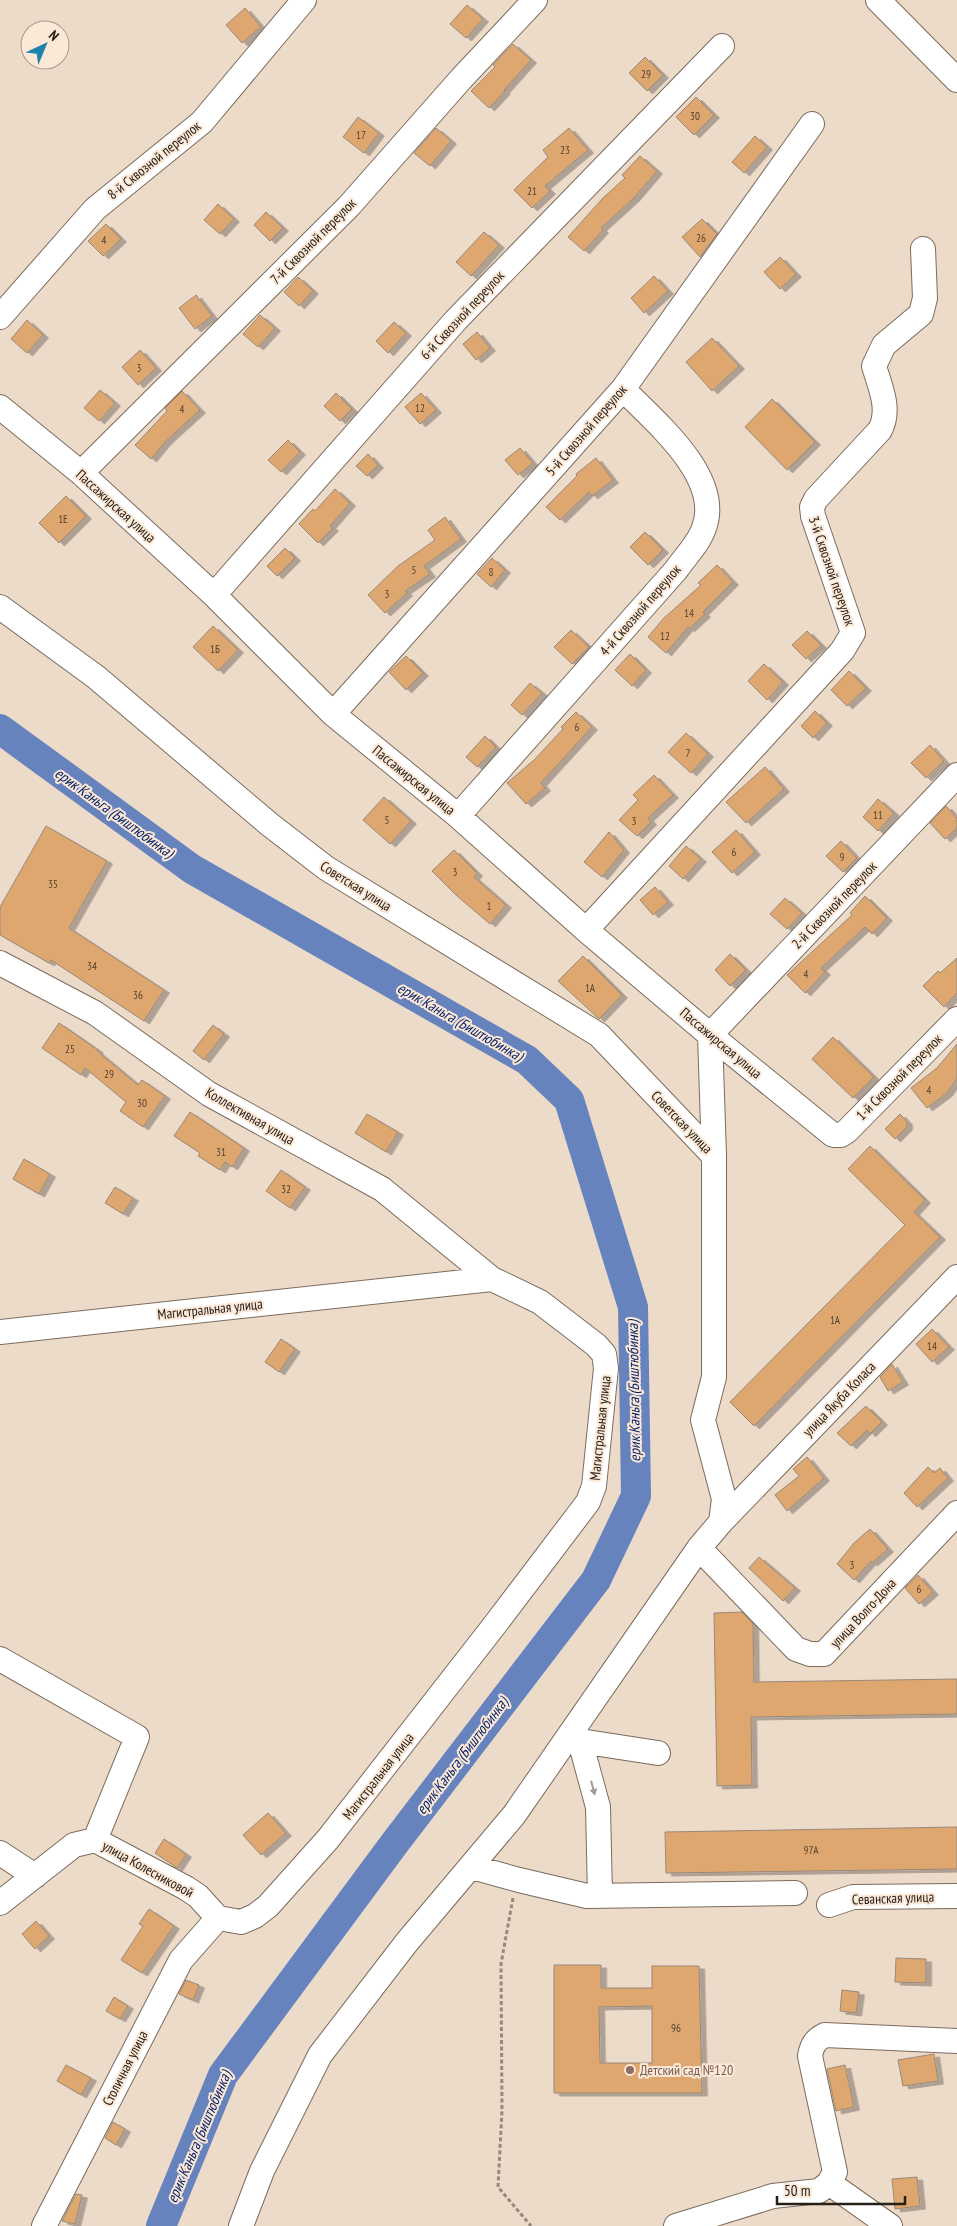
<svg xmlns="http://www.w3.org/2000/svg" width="957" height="2226" viewBox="0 0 957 2226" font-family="'PT Sans Narrow',sans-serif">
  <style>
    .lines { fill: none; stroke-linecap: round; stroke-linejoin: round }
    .river { stroke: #6683be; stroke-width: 30 }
    .building { fill: #dea770; stroke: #998878; fill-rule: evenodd; filter: url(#shadow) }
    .minor-casing { stroke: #7c6b5c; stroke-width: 26 }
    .path { stroke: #96897d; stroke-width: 3; stroke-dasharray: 4 2.5; stroke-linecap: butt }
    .minor { stroke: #fff; stroke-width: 24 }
    .oneway { fill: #9d9b98 }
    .education-dot { fill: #8d6e63; stroke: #fbe8d7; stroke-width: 2 }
    .labels { text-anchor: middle; stroke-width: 4; stroke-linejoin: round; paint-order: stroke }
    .number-label { font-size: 11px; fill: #54422f }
    .street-label { font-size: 14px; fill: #262019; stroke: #fbe8d7 }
    .education-label { font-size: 14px; fill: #785e54; stroke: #fbe8d7; text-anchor: start }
    .water-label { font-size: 15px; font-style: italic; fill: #08256b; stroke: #fbe8d7 }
  </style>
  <defs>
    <filter id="shadow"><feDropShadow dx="5.5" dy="3" stdDeviation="0" flood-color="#0004"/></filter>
  </defs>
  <rect width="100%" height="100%" fill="#eddbca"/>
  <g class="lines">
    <!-- river -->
    <path class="river" d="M0,729L192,869L527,1060L569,1100L633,1307L636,1496L596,1580L394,1844L223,2075L161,2226"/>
  </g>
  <!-- building -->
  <path class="building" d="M467,5L483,19L466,38L450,24Z
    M245,8L261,27L242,43L226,25Z
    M513,44L531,60L504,90L505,91L489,108L471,91L495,67L493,65Z
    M645,57L663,75L647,91L629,73Z
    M696,97L714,115L694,135L676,117Z
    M358,117L379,133L364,153L343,137Z
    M436,128L451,141L430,166L414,153Z
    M569,128L588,150L545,186L550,191L532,208L514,190L548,157L543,150Z
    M755,136L767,147L744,173L732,162Z
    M640,156L657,171L634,198L601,228L603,230L584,251L568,237L603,198L625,178L622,175Z
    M218,204L234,219L220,234L204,220Z
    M266,212L283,228L270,241L254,225Z
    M702,219L717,234L700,257L682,237Z
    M106,224L121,239L103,256L88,241Z
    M484,232L499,245L471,276L456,262Z
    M780,257L796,274L780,289L764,272Z
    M654,276L668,291L644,313L631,298Z
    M298,277L313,291L299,306L284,292Z
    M196,295L212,316L195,329L179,308Z
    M260,315L275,328L258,347L243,334Z
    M27,320L43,335L27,353L11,339Z
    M394,322L406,333L388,353L376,341Z
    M477,332L490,348L476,360L463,344Z
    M712,338L739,366L712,391L686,362Z
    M140,350L156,368L138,385L122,367Z
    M100,390L115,403L99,421L84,408Z
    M182,391L200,410L166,441L151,459L135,445L167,411L165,408Z
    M336,393L352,409L340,421L324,406Z
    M421,393L436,410L420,424L405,407Z
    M772,399L815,442L787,470L745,427Z
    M288,440L300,452L281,472L268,460Z
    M520,448L533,463L518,475L505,460Z
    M368,454L378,465L367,476L356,466Z
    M596,458L613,480L592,496L589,492L560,520L546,507L577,476L576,474Z
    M335,489L350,503L330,526L333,528L318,543L299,524L313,509L315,511Z
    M66,496L86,516L59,543L39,523Z
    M445,517L461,539L424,566L430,574L405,591L407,593L385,613L368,595L398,566L435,540L428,530Z
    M645,532L663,550L648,565L630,547Z
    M285,548L295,558L277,576L267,566Z
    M492,558L505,570L491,587L477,574Z
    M717,565L733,582L703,612L705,614L689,629L688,627L666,653L648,637L663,619L701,585L698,583Z
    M213,626L238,650L218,671L193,647Z
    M571,630L589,647L572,664L554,647Z
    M807,631L821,645L806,659L792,645Z
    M630,654L646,670L632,686L615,670Z
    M406,656L423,673L406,690L389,672Z
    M764,664L783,682L767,700L748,681Z
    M849,671L866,688L847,706L831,690Z
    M530,683L542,693L522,715L511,705Z
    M815,711L827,723L813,738L801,726Z
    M576,712L592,727L541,783L545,788L526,804L507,783L534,760L563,729L561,727Z
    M686,733L708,754L691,773L668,752Z
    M485,736L496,747L477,767L466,757Z
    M930,745L944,761L926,778L911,763Z
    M765,767L784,789L746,823L726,802Z
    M654,775L673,795L648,818L651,822L637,836L619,820L638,800L633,795Z
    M384,797L411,821L390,844L363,820Z
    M878,799L894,813L878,831L863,817Z
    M946,806L957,818V828L945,839L930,823Z
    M46,826L107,861L69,928L164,990L144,1021L51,960L49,963L0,935V907Z
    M736,830L755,852L732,873L712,852Z
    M609,832L624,850L602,877L584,862Z
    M841,841L857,858L843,872L826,856Z
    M686,846L701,859L683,879L669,866Z
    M454,850L477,873L474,877L506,905L490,924L456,895L432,871Z
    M655,887L668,902L653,915L640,900Z
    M865,896L887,918L872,934L865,927L821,968L825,972L805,993L787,975L852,915L850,913Z
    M785,898L802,913L787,929L770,914Z
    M730,954L746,970L730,986L715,970Z
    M583,956L622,995L599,1019L558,981Z
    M957,958V993L944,1007L923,986L938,971L940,973Z
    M59,1023L98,1050L97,1051L138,1085L142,1080L165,1096L143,1127L120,1111L126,1102L85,1068L81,1075L42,1048Z
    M213,1025L224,1034L204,1060L193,1051Z
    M833,1037L874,1077L853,1098L812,1059Z
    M957,1044V1078L947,1093L927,1108L911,1088L937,1068Z
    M190,1112L244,1148L232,1167L225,1162L220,1170L198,1156L200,1153L174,1136Z
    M367,1114L398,1132L386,1152L355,1133Z
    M900,1114L907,1122V1127L895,1139L885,1129Z
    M870,1146L925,1200L914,1212L940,1237L754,1426L730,1402L905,1225L848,1169Z
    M24,1159L50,1174L39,1194L13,1179Z
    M281,1170L305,1187L290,1208L266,1191Z
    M115,1187L133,1198L123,1214L105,1203Z
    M932,1329L949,1347L932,1362L916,1344Z
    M281,1339L295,1349L279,1372L265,1362Z
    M892,1364L903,1382L888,1391L880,1377Z
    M866,1406L882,1422L870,1434L867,1430L851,1446L837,1433Z
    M807,1457L824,1478L787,1511L775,1495L799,1476L793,1469Z
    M928,1467L934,1473L940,1468L948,1478L917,1507L904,1493Z
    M870,1529L888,1549L872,1563L871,1561L854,1580L837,1564L854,1543Z
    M759,1557L795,1588L783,1601L749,1568Z
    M918,1575L933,1592L919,1604L905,1588Z
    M742,1612L753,1624L754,1682L957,1679V1714L751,1717L752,1785L717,1786L714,1613Z
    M268,1813L286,1833L261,1855L243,1835Z
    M957,1827V1869L666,1873L665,1832Z
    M164,1839L186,1854L177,1868L155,1853Z
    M149,1909L174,1926L142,1973L121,1960L143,1926L139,1924Z
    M36,1921L49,1936L35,1949L22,1934Z
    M896,1958L926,1959V1983L895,1982Z
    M554,1965H601V1988H652V1966H699L702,2093H554ZM652,2006V2063H600L599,2007Z
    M186,1980L199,1985L193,2000L179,1994Z
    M842,1990L859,1992L856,2013L840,2011Z
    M114,1997L128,2006L120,2019L106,2011Z
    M934,2054L938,2081L903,2086L898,2060Z
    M66,2065L91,2078L81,2095L57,2081Z
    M845,2065L854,2107L836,2111L827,2069Z
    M113,2122L125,2129L116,2145L105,2138Z
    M917,2177L920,2206L895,2209L892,2179Z
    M76,2194L82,2195L75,2224L62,2221Z"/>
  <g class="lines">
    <defs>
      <path id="minor" d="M878,0L957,80
        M0,317L95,209L202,122L304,0
        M0,407L81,473L214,595L333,714L458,816L586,930L710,1035L833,1135H841L847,1131L957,1019
        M81,473L349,206L461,79L535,0
        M214,595L456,320L722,46
        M0,607L96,677L269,824L326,868L599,1035L714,1156
        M333,714L623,389L812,124
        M458,816L676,570C685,557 699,543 704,528C723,477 655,422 623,389
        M586,930L842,651L853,633L813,516L812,507L816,499L880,430C891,409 880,387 874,366L884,345L921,314L925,298L923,249
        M0,963L95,1013L209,1094L382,1189L492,1279
        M0,1332L492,1279L540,1302L596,1345L604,1354L606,1368L594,1486L588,1502L497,1622L328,1839L268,1906L255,1916L241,1922L218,1918
        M721,1522L957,1277
        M699,1548L796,1649L810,1654H824L957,1513
        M0,1659L137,1737L95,1840
        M569,1736L580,1741L658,1753
        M580,1741L598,1807L600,1896
        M0,1853L35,1876
        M472,1867L519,1880L587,1896L795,1893
        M0,1903L74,1845L95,1840L186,1888L198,1896L218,1918
        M829,1905L853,1897L957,1896
        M829,2183L890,2226
        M44,2226L181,1960L218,1918
        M241,2226L262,2171L320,2055L407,1942L514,1815L699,1548L721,1522L724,1499L703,1420L714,1377V1156L710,1035L957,775
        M676,2226L773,2196L819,2191L829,2183L835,2172L810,2056C812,2045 815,2040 825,2035L957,2041"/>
    </defs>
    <!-- minor casing -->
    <use href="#minor" class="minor-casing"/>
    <!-- path -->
    <path class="path" d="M513,1898L501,1964L502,2110L498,2187L531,2226"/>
    <!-- minor -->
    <use href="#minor" class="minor"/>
  </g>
  <!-- one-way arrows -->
  <defs><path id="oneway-solid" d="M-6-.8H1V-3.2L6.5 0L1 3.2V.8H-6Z" transform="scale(1.25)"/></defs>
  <use class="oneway" href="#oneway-solid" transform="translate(593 1788) rotate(75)"/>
  <!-- markers -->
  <circle class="education-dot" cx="630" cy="2070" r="5"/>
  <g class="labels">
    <!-- number labels -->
    <g class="number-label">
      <text x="646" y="78">29</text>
      <text x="695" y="120">30</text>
      <text x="361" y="139">17</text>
      <text x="565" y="154">23</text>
      <text x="532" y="195">21</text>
      <text x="701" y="242">26</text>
      <text x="104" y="244">4</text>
      <text x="139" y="372">3</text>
      <text x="420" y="412">12</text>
      <text x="182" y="413">4</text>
      <text x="63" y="523">1Е</text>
      <text x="414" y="574">5</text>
      <text x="491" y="576">8</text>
      <text x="387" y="598">3</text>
      <text x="689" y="617">14</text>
      <text x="665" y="640">12</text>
      <text x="215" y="653">1Б</text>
      <text x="577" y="731">6</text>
      <text x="688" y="757">7</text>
      <text x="878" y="819">11</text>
      <text x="387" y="824">5</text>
      <text x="634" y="825">3</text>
      <text x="734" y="856">6</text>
      <text x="842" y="861">9</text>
      <text x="455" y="876">3</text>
      <text x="53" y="888">35</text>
      <text x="489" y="910">1</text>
      <text x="92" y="970">34</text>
      <text x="806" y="978">4</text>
      <text x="590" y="992">1А</text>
      <text x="138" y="999">36</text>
      <text x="70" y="1053">25</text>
      <text x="109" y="1078">29</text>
      <text x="929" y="1094">4</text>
      <text x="142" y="1107">30</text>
      <text x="221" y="1156">31</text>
      <text x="286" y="1193">32</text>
      <text x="835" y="1324">1А</text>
      <text x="932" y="1350">14</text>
      <text x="852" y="1569">3</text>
      <text x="919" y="1593">6</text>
      <text x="811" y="1854">97А</text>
      <text x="676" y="2032">96</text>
    </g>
    <!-- street labels -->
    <g class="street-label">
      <text transform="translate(154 160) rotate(-39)" y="5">8-й Сквозной переулок</text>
      <text transform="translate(313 241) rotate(-45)" y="5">7-й Сквозной переулок</text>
      <text transform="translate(462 315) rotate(-47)" y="5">6-й Сквозной переулок</text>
      <text transform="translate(586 430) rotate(-49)" y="5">5-й Сквозной переулок</text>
      <text transform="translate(116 506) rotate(42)" y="5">Пассажирская улица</text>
      <text transform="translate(832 571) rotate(71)" y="5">3-й Сквозной переулок</text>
      <text transform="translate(640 610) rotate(-49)" y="5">4-й Сквозной переулок</text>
      <text transform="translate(414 780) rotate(39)" y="5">Пассажирская улица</text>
      <text transform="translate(356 886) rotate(32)" y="5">Советская улица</text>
      <text transform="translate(834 905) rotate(-46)" y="5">2-й Сквозной переулок</text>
      <text transform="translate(721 1043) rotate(40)" y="5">Пассажирская улица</text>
      <text transform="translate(899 1077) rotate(-45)" y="5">1-й Сквозной переулок</text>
      <text transform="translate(250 1116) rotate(30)" y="5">Коллективная улица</text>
      <text transform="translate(682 1122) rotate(46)" y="5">Советская улица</text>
      <text transform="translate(210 1309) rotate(-6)" y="5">Магистральная улица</text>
      <text transform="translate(839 1399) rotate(-46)" y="5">улица Якуба Коласа</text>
      <text transform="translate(600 1428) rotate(-84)" y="5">Магистральная улица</text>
      <text transform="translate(863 1613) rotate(-47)" y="5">улица Волго-Дона</text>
      <text transform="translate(378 1776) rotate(-52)" y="5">Магистральная улица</text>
      <text transform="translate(148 1869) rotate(29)" y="5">улица Колесниковой</text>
      <text transform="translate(893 1898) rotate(-2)" y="5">Севанская улица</text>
      <text transform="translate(125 2068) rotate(-63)" y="5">Столичная улица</text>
    </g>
    <!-- education labels -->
    <g class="education-label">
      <text x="640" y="2075">Детский сад №120</text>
    </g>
    <!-- water labels -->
    <g class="water-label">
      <text transform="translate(114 813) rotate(36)" y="5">ерик Каньга (Биштюбинка)</text>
      <text transform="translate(460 1022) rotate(30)" y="5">ерик Каньга (Биштюбинка)</text>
      <text transform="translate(634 1391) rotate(-91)" y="5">ерик Каньга (Биштюбинка)</text>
      <text transform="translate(462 1756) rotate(-53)" y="5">ерик Каньга (Биштюбинка)</text>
      <text transform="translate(199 2137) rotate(-67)" y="5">ерик Каньга (Биштюбинка)</text>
    </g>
  </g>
  <!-- north arrow -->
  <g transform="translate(45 45) rotate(44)"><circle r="24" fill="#fbe8d7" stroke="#a6988b"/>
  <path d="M0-4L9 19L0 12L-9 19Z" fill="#1d82ac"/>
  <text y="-8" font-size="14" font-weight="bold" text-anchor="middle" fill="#262019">N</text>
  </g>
  <!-- scale -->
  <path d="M777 2196v8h128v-8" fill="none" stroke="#262019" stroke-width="2.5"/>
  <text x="784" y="2196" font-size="15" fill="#262019" stroke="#fbe8d7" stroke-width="4" paint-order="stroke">50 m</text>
</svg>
